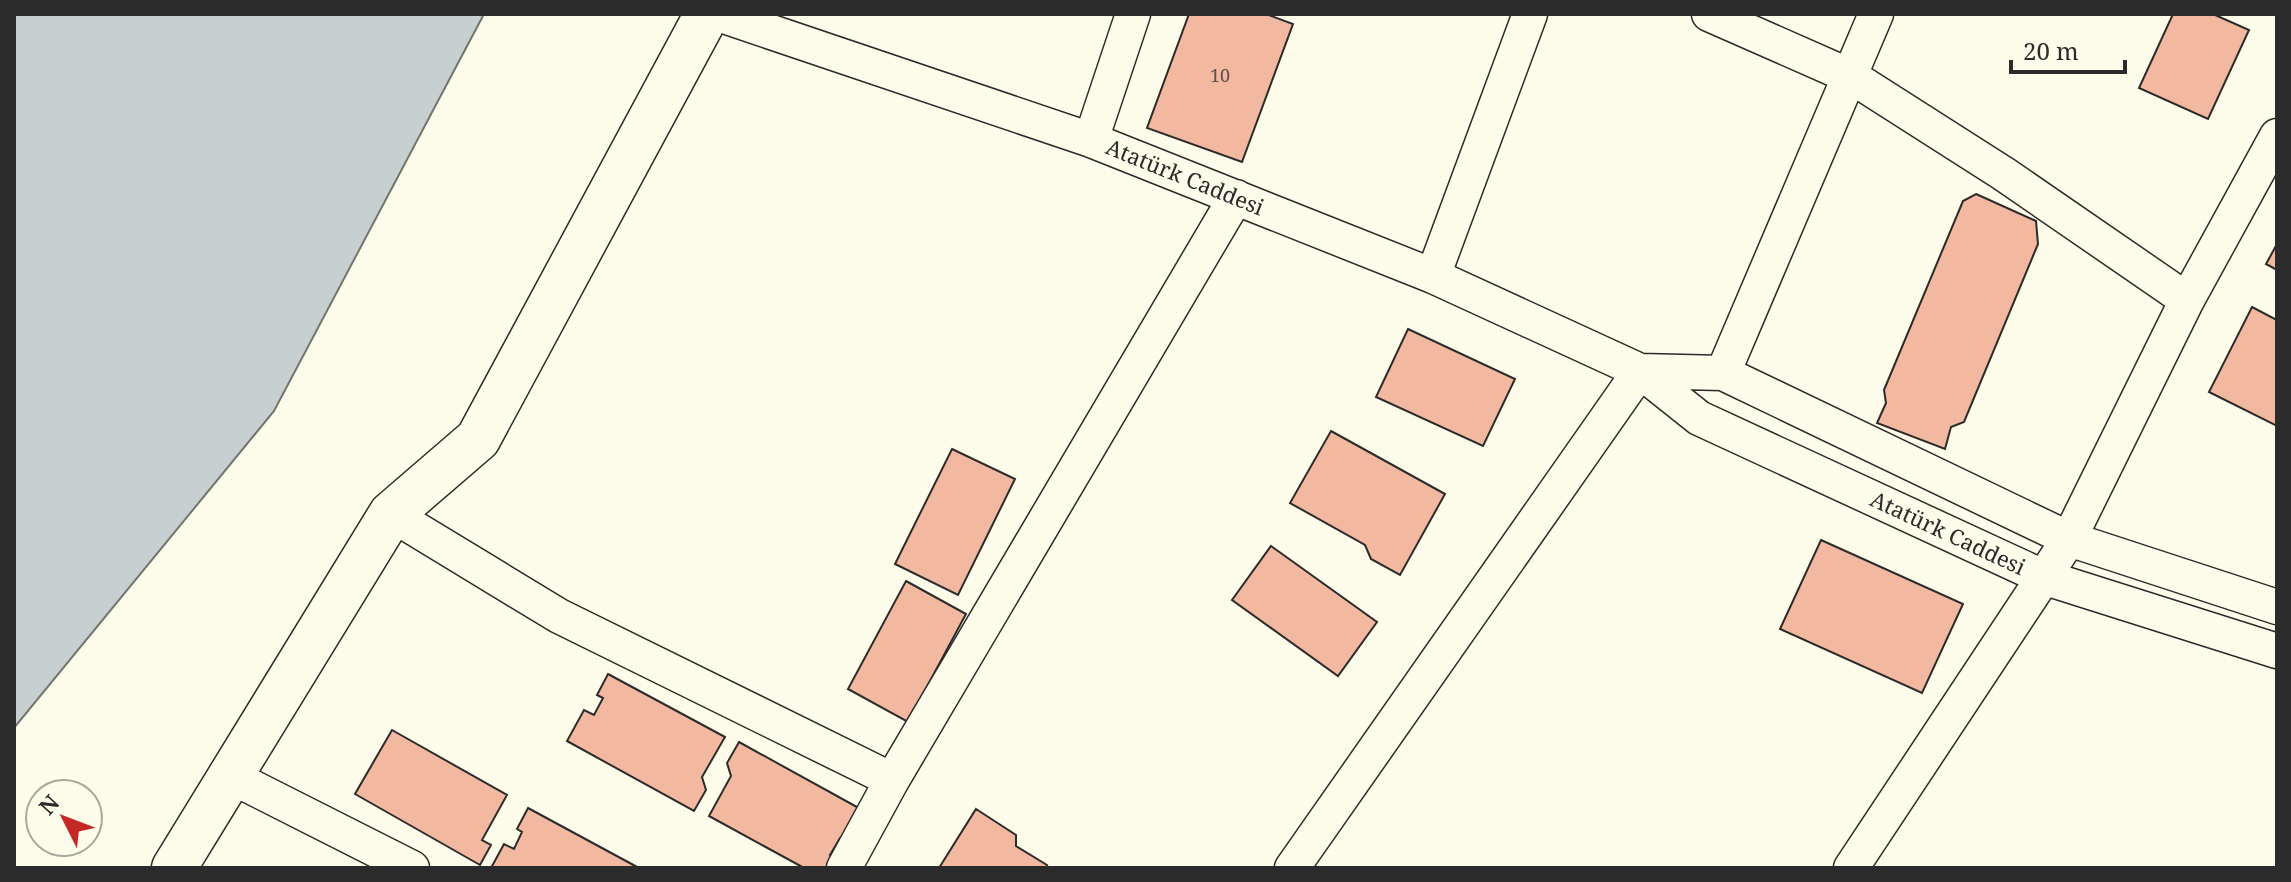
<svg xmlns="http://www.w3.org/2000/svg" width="2291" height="882" viewBox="0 0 2291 882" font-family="'Noto Serif',serif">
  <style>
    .water { fill: #c7d0d0; stroke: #74746e; stroke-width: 2 }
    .building { fill: #f2b8a0; stroke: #2b2b2b; stroke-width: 2 }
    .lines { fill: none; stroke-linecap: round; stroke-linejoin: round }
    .street-casing { stroke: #2b2b2b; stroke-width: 37 }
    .secondary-casing { stroke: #2b2b2b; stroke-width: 47 }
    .street { stroke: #fdfbea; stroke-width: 34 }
    .secondary { stroke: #fdfbea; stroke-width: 44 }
    .labels { text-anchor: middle; stroke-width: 6; stroke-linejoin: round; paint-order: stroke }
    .number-label { font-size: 18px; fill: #5d4e48 }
    .street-label { font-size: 22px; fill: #2b2b2b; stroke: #fdfbea }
  </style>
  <rect width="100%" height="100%" fill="#fdfbea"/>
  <!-- water -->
  <path class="water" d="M14,14H484L274,411L14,728Z"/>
  <!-- building -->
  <path class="building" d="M1189,14H1266L1293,24L1242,162L1147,128Z
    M2173,14H2213L2249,30L2208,119L2139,88Z
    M1976,194L2036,221L2038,244L1964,422L1951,427L1945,449L1877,423L1886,403L1884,390L1963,201Z
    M2277,244V270L2266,264Z
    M2252,307L2277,320V426L2209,392Z
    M1408,329L1515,379L1483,446L1376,397Z
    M1331,431L1445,494L1400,575L1371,559L1365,545L1290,503Z
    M952,449L1015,479L958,595L895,564Z
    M1821,540L1963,604L1922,693L1780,629Z
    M1271,546L1377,622L1338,676L1232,600Z
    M906,581L966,614L908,722L848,689Z
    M608,674L725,737L702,777L706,790L694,811L567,741L584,710L594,715L603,698L597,695Z
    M392,730L507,795L482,840L491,845L480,865L355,794Z
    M739,742L866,812L849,843L840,838L830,855L836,858L831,868H804L709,816L731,776L727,763Z
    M528,808L639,868H491L504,844L514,849L522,832L517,829Z
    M976,809L1016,835V846L1047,865L1045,868H939Z"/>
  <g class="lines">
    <defs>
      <path id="street" d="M718,14L1091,140L1433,276L1640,371L1699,418L2043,577L2277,651
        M1709,14L1852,77L2004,174L2187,300
        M1091,140L1133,14
        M1433,276L1530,14
        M1640,371L1723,373L2069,539L2277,607
        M1723,373L1876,14
        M391,514L559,616L892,780
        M230,776L412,868
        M844,868L892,780L1236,197
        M1292,868L1640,371
        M1851,868L2069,539L2187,300L2277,136"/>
      <path id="secondary" d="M174,868L391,514L478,439L707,14"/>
    </defs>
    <!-- street casing -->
    <use href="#street" class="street-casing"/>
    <!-- secondary casing -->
    <use href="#secondary" class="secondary-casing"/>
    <!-- street -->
    <use href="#street" class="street"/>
    <!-- secondary -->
    <use href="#secondary" class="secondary"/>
  </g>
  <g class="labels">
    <!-- number labels -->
    <g class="number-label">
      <text x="1220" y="82">10</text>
    </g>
    <!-- street labels -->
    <g class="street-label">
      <text transform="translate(1185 177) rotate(22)" y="8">Atatürk Caddesi</text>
      <text transform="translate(1948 533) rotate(25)" y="8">Atatürk Caddesi</text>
    </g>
  </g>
  <!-- border -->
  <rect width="2291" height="882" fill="none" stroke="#2b2b2b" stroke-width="32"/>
  <!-- north arrow -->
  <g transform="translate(64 818) rotate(312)"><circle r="38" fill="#fdfbea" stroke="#a9a89e" stroke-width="2"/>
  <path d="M0-6L14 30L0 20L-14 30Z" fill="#c62828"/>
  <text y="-12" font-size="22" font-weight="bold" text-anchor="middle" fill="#2b2b2b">N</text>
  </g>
  <!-- scale -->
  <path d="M2011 60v12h114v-12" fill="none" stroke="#2b2b2b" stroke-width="4"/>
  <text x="2023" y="60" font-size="24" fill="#2b2b2b" stroke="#fdfbea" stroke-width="6" paint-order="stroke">20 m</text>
</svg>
